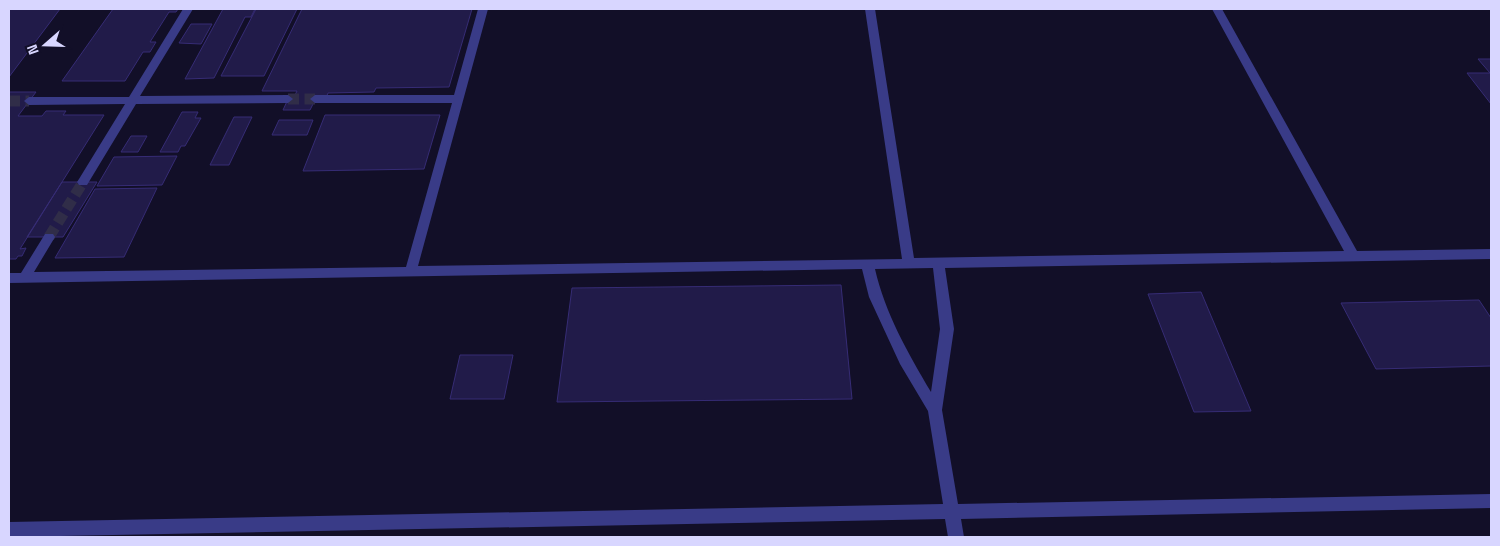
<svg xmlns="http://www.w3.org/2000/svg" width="1500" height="546" viewBox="0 0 1500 546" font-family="'Space Grotesk',sans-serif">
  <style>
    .building { fill: #211b49; stroke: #362c75 }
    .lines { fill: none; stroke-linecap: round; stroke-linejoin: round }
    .minor-tunnel { stroke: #302d48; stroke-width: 11; stroke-dasharray: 11 5.5; stroke-linecap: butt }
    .minor { fill: #393b87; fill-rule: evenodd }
  </style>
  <rect width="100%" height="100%" fill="#120f28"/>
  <!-- building -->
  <path class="building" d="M9,9H60L9,77Z
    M113,9H178L176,12H169L150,42H156L150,52H143L125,81H62Z
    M223,9H255L251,17H245L214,78L185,79Z
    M256,9H297L264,76H221Z
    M302,9H472L449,87L376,88L374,92L328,93L326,98H316L310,110H283L289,97H294L297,91H262Z
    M191,24H212L201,44L179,43Z
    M1478,59H1491V104L1467,73H1490Z
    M9,92H36L18,116H42L46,111H66L63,115H104L20,249L26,248L22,256H18L16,259H9Z
    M182,112H198L195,118H201L185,146H181L178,152H160Z
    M325,115H440L424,169L303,171Z
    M234,117H252L229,165H210Z
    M279,120H313L307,135H272Z
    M131,136H147L138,152H121Z
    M177,156L162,185L97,186L114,157Z
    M62,182H97L63,237H27Z
    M157,188L124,257L55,258L95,189Z
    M841,285L852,399L557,402L572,288Z
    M1201,292L1251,411L1194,412L1148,294Z
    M1479,300L1491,318V366L1376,369L1341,303Z
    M460,355H513L504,399H450Z"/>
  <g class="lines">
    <!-- minor-tunnel -->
    <path class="minor-tunnel" d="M288,99H315
      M9,101H29
      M49,237L83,182"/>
    <!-- minor -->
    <path class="minor" d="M183,9H193L140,96L288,95L293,99L288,103L136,104L87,185H79L77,182L79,179L125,104L29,105L24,101L29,97H129Z
      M478,9H488L418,266L902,259L865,9H875L914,258L1344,251L1212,9H1222L1357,251L1491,249V259L945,268L954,329L942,410L958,504L1491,494V508L961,519L964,537H948L945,519L9,537V522L943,504L928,411L900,364L869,297L862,269L9,283V273H21L45,234H53L55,237L34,272L406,267L452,103H315L310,99L315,95H454ZM933,268L940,329L931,392C908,353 885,313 875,269Z"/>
  </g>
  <!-- border -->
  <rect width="1500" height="546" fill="none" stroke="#d8d6ff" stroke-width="20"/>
  <!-- north arrow -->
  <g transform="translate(45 45) rotate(250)" stroke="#120f28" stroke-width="4" paint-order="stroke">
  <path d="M0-4L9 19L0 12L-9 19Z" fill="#d8d6ff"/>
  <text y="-8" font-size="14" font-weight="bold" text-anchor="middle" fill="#d8d6ff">N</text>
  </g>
</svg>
